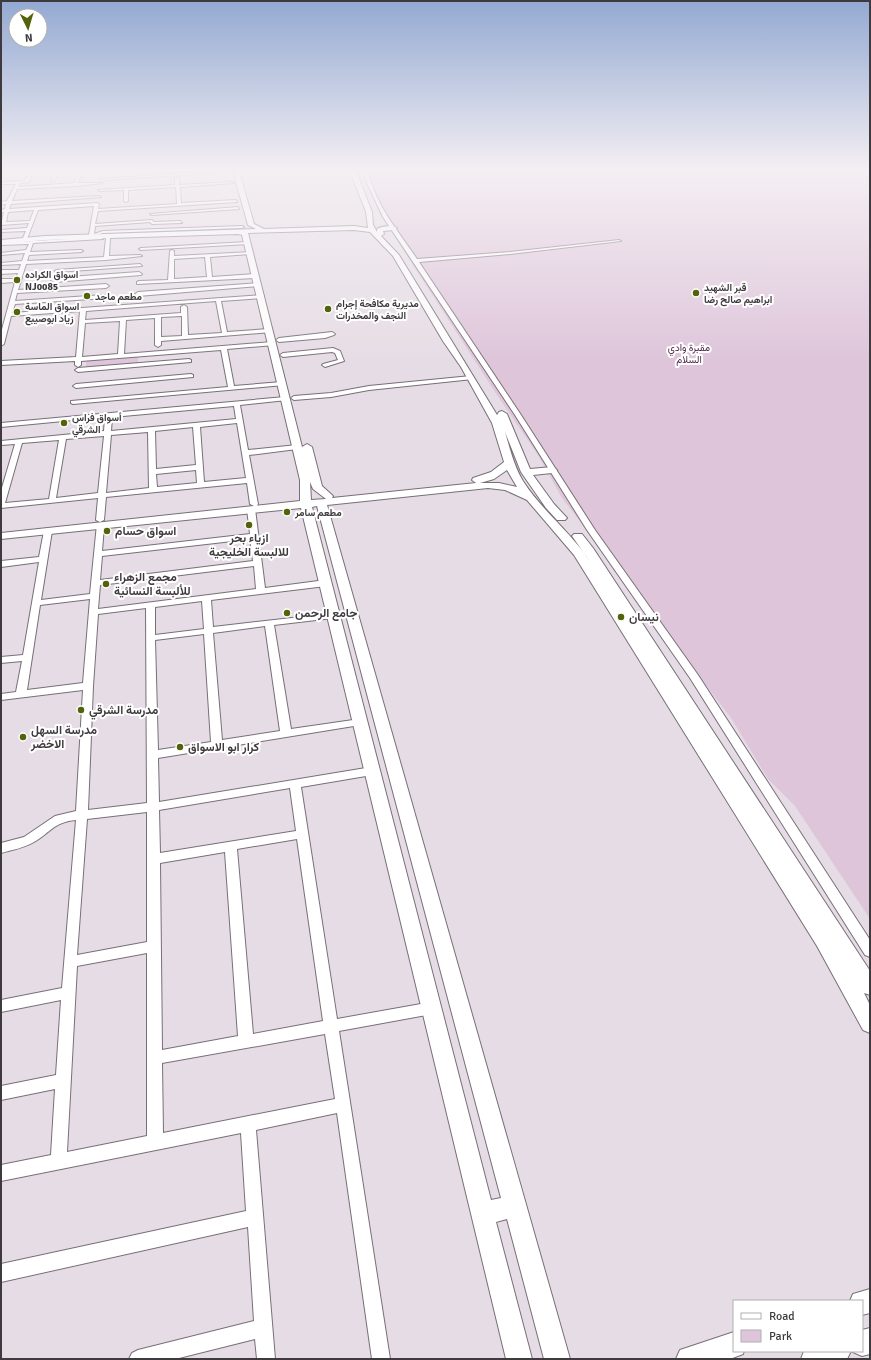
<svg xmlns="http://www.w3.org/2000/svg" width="871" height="1360" viewBox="0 0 871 1360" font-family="Signika,Vazirmatn,sans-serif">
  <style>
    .green { fill: #dec5da }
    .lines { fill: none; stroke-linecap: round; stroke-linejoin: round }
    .street-casing { stroke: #786f77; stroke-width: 2 }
    .secondary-casing { stroke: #786f77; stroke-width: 2 }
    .street { fill: #fff; fill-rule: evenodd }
    .secondary { fill: #fff; fill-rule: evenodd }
    .poi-dot { fill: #52630a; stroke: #fff; stroke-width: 1.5 }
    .labels { text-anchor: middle; stroke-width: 4; stroke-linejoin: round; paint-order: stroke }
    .far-poi-label { font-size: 10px; font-weight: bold; fill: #3e3a3d; stroke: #fff; text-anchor: start }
    .far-park-label { font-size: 10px; fill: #4d284a; stroke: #fff }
    .poi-label { font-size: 12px; font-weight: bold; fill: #3e3a3d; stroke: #fff; text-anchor: start }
  </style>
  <rect width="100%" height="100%" fill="#e6dce5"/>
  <!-- green -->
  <path class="green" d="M363,171H870V919L795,806L768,779L731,718L562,498L538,455L497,395L379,213Z
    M138,356V364L86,368V360Z"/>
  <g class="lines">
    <defs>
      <path id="street" d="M29,171H33L29,182L20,183L19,187L75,183L78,171H82L78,183H103L76,186L17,189L12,201L99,196L101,197L11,204L9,209L97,203L99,204L98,209L177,204L176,187L128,190V201L126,202L124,201V190L100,191L98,190L175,185V179L177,178L179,179V185L232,182L234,183L180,187L181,203L236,200L237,202L98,211L95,224L152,220L154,222L180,221L182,223L152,224L150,222L95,226L94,234L103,231L242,226L244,227L242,228L103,233L91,236L89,235L94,206L38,210L27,239L23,238L26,231L1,232V230L27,228L29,223L1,225L4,212H1V210L5,209L6,204H1V202L7,201L16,184H1V182L25,181ZM34,210L30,221L6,222L8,212Z
        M54,171H58L55,180L53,181L51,180Z
        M220,171L231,172L102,180L100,179Z
        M364,171H368C375,205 399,232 417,259L510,252L619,240L621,241L510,254L419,262L521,415L595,530L698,675L870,940V957L865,955L690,678L587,530L515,415L383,217L366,181Z
        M238,207L239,209L152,215L150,214Z
        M101,237L103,239L33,243L30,252L81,250L83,251L81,252L29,255L27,261L104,257L106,238L108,237L110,238L109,256L140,255L142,256L106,260L26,264L18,290L106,284L109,286L106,288L17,293L15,301L104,295L106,296V298L15,304L12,313L263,295L264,296L261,298L221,301L227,332L269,329L272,331L271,332L161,341V345L158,347L155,345V318L126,320L124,354L272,342L274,343V345L227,349L234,386L282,382L284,383V385L73,404L71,403V401L228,387L221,350L81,361V365L78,367L75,365V361L1,365V361L76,357L80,311L11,316L4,344L1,346V333L15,282L1,283V279H16L18,273L1,274V270H19L21,264L1,265V263L22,261L25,253L1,255V253L26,250L29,244L1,245V243ZM216,301L222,333L188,335L187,307L184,305L181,307V313L85,320L86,311ZM182,316V336L161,337V317ZM120,321L118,354L82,357L85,323Z
        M247,242L249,244L141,250L139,249L141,248Z
        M172,250L174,251V256L252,252L250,254L210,257L212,277L255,274L258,276L255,278L137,284V282L139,281L168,280L170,251ZM205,257L207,277L174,279V259Z
        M140,264L142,266L57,272L55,271L57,270Z
        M139,272L142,274L141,275L54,282L51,280L54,278Z
        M258,283L261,285L260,286L138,296L135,294L138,292Z
        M332,332L335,334L334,335L325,338L279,342L276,340L279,338Z
        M333,348L340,351L344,361L325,367L322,365L323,364L338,360L335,353L332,352L283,357L280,355L283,353Z
        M189,359L191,360V362L78,372L75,370L78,368Z
        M191,374L193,375V377L76,388L73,386L76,384Z
        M471,376L473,377V379L369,390L331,397L294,400L291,398L294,396L331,393L369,386Z
        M285,397L287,398V400L240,405L248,450L297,445L301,447L297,449L249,455L258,504L257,506H254L250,504L247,483L106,497L104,520L100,522L96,520L98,498L1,508V491L15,444L1,445V441L104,431L105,417L1,427V423ZM234,406L236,419L111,431L112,417ZM237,423L246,478L204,482L200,427ZM193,427L196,465L156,469L155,431ZM148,432L149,488L106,493L111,435ZM104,436L98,493L56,498L66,439ZM59,440L49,499L5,503L22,443ZM196,470L197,483L157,487L156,474Z
        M248,507H251L255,509L265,588L326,580L330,583L326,586L211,600L213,627L336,613L338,615L336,617L333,618L274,625L291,729L360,719L364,720L365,722L364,724L360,725L158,758L159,802L372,767L376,768L378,771L376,774L372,775L301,787L337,1019L432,1002L437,1004L439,1008L437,1012L432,1014L339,1031L390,1359H372L337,1113L256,1130L275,1359H257L255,1339L175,1359H129L132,1353L138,1350L254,1321L248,1227L1,1282V1264L246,1211L241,1133L1,1181V1165L51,1155L55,1089L1,1100V1086L56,1075L61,1000L1,1012V1000L62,988L76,820C54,822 51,832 34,842C24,848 12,850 1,853V843L24,837L55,816L76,811L83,690L1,700V694L16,692L22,661L1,663V657L23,655L39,562L1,567V561L39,557L44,531L45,529H51L52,531L41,600L90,594L97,524H103L104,526L102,551L250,534L247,509ZM250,539L253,561L100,580L102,556ZM254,566L256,589L98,609L100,585ZM90,599L83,683L27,690L40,605ZM202,601L204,629L155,635V607ZM146,608L147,803L88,810L93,686L98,614ZM265,626L280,731L222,740L213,633ZM204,634L211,742L158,750L155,640ZM290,788L296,831L160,853L159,810ZM147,812V942L77,955L87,819ZM297,839L323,1021L253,1034L237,849ZM225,852L238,1036L162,1050L160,863ZM147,953V1136L67,1152L77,966ZM325,1034L335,1099L163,1133L162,1063Z"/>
      <path id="secondary" d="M233,171H239L254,224L264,229L354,226L368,228L366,212L350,171H356L372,212L373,225L377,232V229C381,226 393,225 397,228L394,230L383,231L384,234L381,236L399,255L497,415L499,412L502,411L507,414L530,469L552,467L557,470L552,473L533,475L554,504L567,518L565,520H557L546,508L521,472L505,432C510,449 514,466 523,481C542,511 572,533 591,563L572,536L574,534H582L593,548L870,971V995L864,993L870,1005V1033L863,1030L817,946L574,555L527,500L505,490L488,488L327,505L570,1359H544L507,1219L496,1222L532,1359H506L301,508L1,539V533L300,501V480L242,235L238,234L45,240L1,244V240L45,236L256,229L248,225ZM354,230L370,232L393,256L443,341L461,367L492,423L504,462L491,472L473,478L472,480L476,483L332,498L333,496L322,486L312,447L307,444L302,447L248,233ZM507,470L517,487L499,483H480L494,479ZM310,482L313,489L326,499L311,500ZM317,506L501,1198L491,1200L312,507Z
        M870,1289V1313L862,1315V1301H850L853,1294Z
        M870,1328V1354L862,1356L853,1352L862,1351V1330Z
        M734,1332V1351H744L743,1354L730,1359H676L680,1350Z
        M804,1351H851L847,1359H801Z"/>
    </defs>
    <!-- street casing -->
    <use href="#street" class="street-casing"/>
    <!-- secondary casing -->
    <use href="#secondary" class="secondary-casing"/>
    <!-- street -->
    <use href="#street" class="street"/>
    <!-- secondary -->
    <use href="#secondary" class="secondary"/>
  </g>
  <!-- sky -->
  <linearGradient id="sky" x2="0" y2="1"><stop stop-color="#93a9d2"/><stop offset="0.47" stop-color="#f4eff3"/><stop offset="1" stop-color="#f4eff3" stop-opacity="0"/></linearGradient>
  <rect width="871" height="362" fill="url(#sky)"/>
  <!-- markers -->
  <g class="poi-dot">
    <circle cx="17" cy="280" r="4"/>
    <circle cx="696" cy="293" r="4"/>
    <circle cx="87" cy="296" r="4"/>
    <circle cx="328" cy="309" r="4"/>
    <circle cx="17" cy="312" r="4"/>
    <circle cx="64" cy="423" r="4"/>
    <circle cx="287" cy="512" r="4"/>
    <circle cx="249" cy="525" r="4"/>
    <circle cx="107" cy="531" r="4"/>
    <circle cx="106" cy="584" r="4"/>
    <circle cx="287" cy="613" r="4"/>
    <circle cx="621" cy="617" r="4"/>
    <circle cx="81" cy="710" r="4"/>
    <circle cx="23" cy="737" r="4"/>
    <circle cx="180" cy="747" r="4"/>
  </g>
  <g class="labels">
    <!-- far-poi labels -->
    <g class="far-poi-label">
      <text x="25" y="278">اسواق الكراده<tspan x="25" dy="12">NJ0085</tspan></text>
      <text x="704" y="291">قبر الشهيد<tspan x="704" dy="12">ابراهيم صالح رضا</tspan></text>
      <text x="95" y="300">مطعم ماجد</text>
      <text x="336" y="307">مديرية مكافحة إجرام<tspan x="336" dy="12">النجف والمخدرات</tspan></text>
      <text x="25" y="310">اسواق الماسة<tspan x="25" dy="12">زياد ابوصيبع</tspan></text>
      <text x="72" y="421">أسواق فراس<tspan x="72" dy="12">الشرقي</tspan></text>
      <text x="295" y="516">مطعم سامر</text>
    </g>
    <!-- far-park labels -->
    <g class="far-park-label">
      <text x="689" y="351">مقبرة وادي<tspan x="689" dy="12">السلام</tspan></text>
    </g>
    <!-- poi labels -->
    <g class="poi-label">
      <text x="115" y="535">اسواق حسام</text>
      <text x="249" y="542" text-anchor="middle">ازياء بحر<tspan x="249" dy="14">للالبسة الخليجية</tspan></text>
      <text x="114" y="581">مجمع الزهراء<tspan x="114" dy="14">للألبسة النسائية</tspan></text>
      <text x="295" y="617">جامع الرحمن</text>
      <text x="629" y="621">نيسان</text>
      <text x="89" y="714">مدرسة الشرقي</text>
      <text x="31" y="734">مدرسة السهل<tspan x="31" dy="14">الاخضر</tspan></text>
      <text x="188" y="751">كرار ابو الاسواق</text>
    </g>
  </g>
  <!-- border -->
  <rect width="871" height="1360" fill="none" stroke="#3e3a3d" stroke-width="4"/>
  <!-- legend -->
  <rect x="733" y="1300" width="130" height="52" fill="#ffffff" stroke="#b2b0b1"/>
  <rect x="741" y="1313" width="20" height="6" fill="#ffffff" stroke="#b2b0b1"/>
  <text x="769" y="1320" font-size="12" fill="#3e3a3d">Road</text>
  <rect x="741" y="1330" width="20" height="12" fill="#dec5da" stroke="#b2b0b1"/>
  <text x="769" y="1340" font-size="12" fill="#3e3a3d">Park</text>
  <!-- north arrow -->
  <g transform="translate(28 28) rotate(175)"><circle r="19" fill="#ffffff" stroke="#b2b0b1"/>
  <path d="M0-3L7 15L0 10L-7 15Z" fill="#52630a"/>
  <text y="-6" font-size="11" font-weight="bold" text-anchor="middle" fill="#3e3a3d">N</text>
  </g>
</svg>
